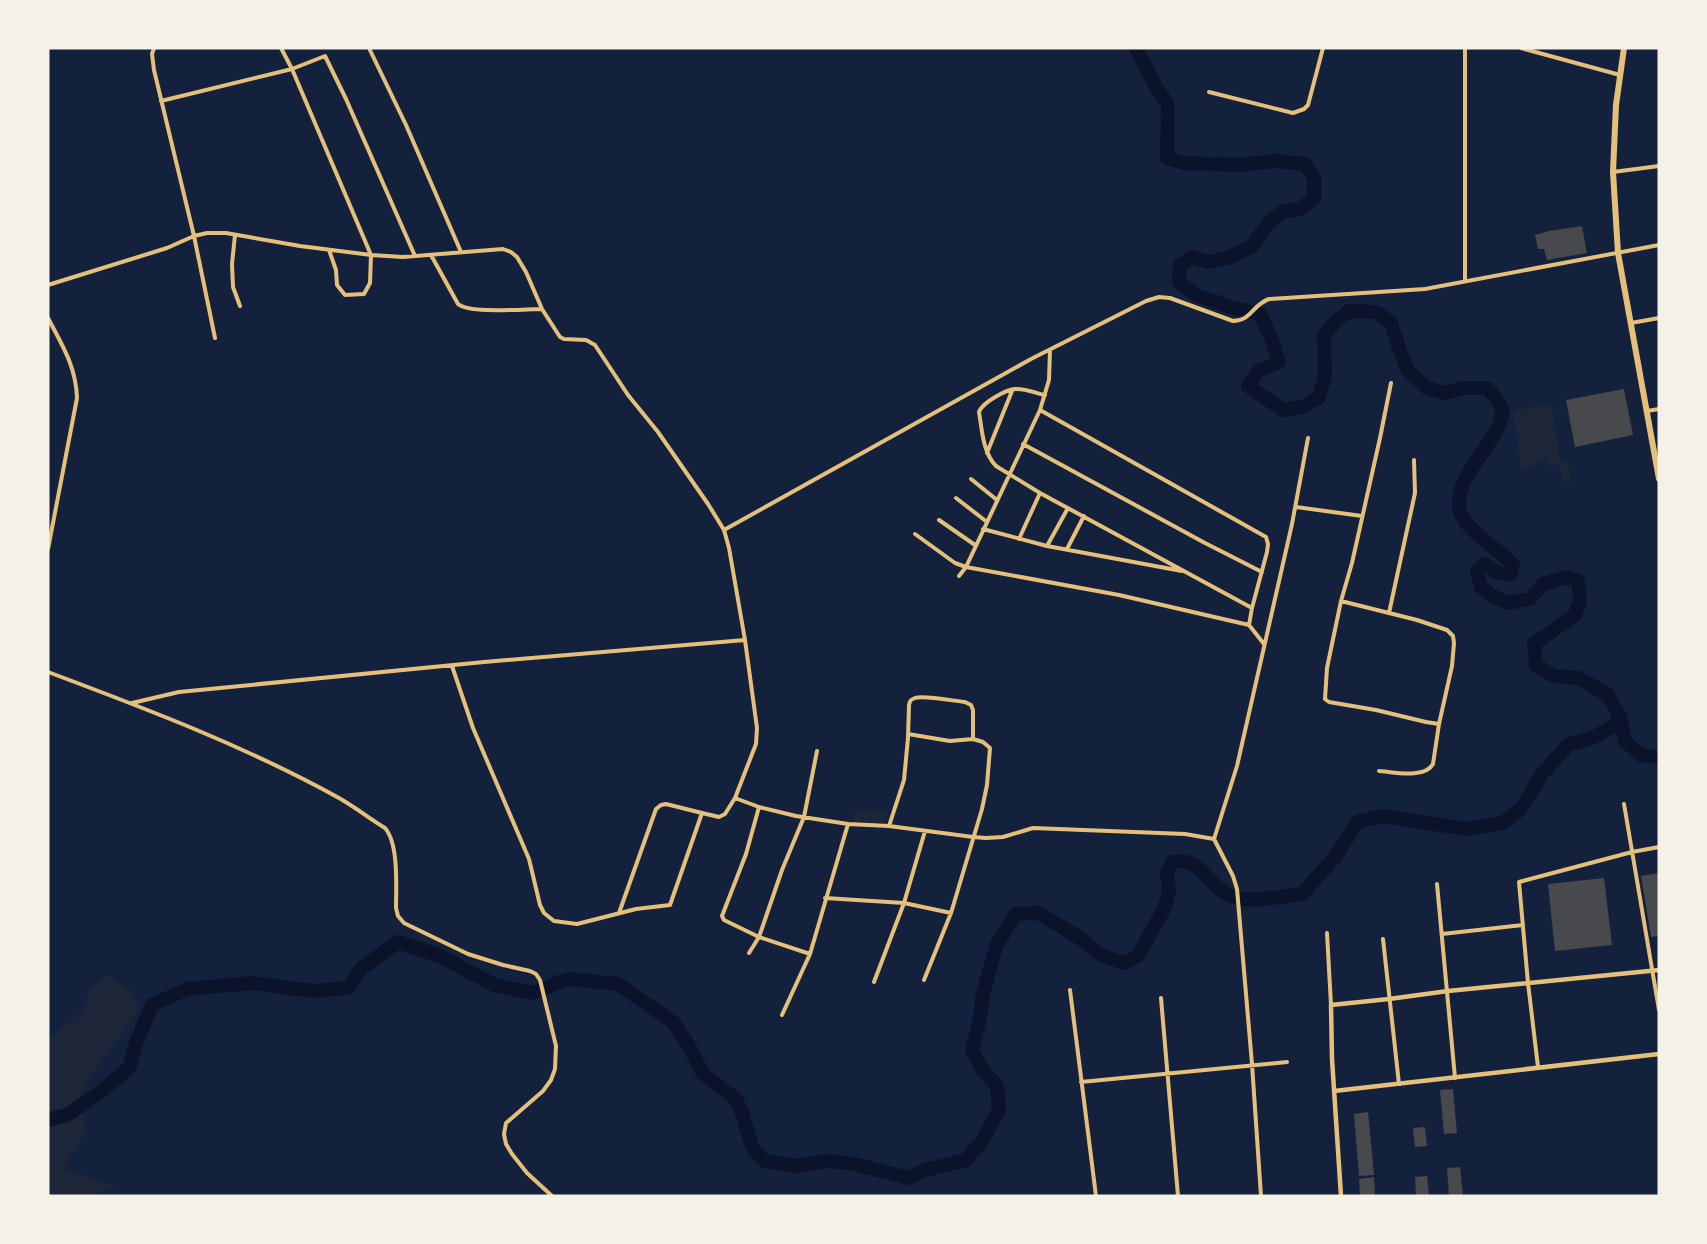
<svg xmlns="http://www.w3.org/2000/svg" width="1707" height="1244" viewBox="0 0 1707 1244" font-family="Overpass,sans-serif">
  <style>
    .green { fill: #1d2539 }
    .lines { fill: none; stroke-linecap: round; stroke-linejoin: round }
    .river { stroke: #0b132b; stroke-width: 14 }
    .building { fill: #48494c }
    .minor { stroke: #e5c07b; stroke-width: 4 }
    .tertiary { stroke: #e5c07b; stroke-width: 4.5 }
    .trunk { stroke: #e5c07b; stroke-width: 6 }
  </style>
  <rect width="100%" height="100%" fill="#14213d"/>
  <!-- green -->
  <path class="green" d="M1552,404L1559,460L1567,459L1571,481L1562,482L1560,464L1547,466L1546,460L1534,461L1535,467L1521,469L1514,411Z
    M855,810L888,812L886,824L854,822Z
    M108,975L133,993L140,1009L80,1091L86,1132L63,1168L115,1187L86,1196H48V1040L83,1010L89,989Z"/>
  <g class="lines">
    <!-- river -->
    <path class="river" d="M1136,48L1155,85L1168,105L1167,158L1184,163L1210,164L1238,165L1275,161L1305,164L1314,178V198L1300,209L1282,212L1268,224L1251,247L1228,258L1208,262L1192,257L1180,265L1179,282L1196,295L1230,307L1260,314L1272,340L1279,362L1258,371L1248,386L1283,410L1305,406L1319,397L1325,376L1324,336L1336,321L1349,311L1376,312L1391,323L1400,351L1408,371L1427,388L1445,393L1464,388H1487L1496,398L1503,411C1501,417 1500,424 1497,429C1485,455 1443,491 1465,521C1478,539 1499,549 1513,565L1510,575L1496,572L1485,564L1477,571L1481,587L1492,596L1508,603L1530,599L1543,584L1567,577L1578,581L1580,600L1575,615L1534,644L1536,665L1553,676L1578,678L1607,694L1620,716L1625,741L1641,755L1659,757
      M48,1120L67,1115L102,1091L130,1067L136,1043L152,1005L187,989L252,983L312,991L348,988L362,968L398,942L440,956L494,985L532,993L568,979L618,984L673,1022L689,1046L703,1074L736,1099L743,1115L752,1147L764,1161L797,1166L827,1161L854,1164L908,1178L925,1170L966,1160L982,1141L999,1110L997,1086L982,1069L972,1051L980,1019L983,993L997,944L1016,914L1039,913L1078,937L1101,955L1124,963L1138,956L1164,909L1169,892L1167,873L1172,862C1201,857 1206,882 1227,894C1246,905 1281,896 1302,894L1336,856L1357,822L1383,816L1467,829L1502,823L1521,809L1542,774L1568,745L1594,737L1612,727L1620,716"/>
  </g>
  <!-- building -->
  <path class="building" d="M1582,226L1587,253L1547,260L1544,249H1538L1535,235L1549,231Z
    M1624,389L1633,435L1575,447L1566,400Z
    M1659,873V936L1651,937L1641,876Z
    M1604,878L1612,945L1555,951L1548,884Z
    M1453,1089L1457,1133L1444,1134L1440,1090Z
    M1368,1112L1374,1175L1359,1176L1354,1114Z
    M1425,1127L1427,1146L1415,1147L1413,1128Z
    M1460,1167L1463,1196H1449L1447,1168Z
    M1427,1176L1429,1196H1416L1415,1177Z
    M1374,1177L1375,1196H1360L1359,1179Z"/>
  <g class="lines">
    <!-- minor -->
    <path class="minor" d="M154,48L152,54L154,70L194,236L215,338
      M281,48L292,69L325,56L346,99L415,256
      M369,48L406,125L461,252
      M1465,48V281
      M1521,48L1620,75
      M1209,92L1293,113L1304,109L1308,105L1323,48
      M161,101L292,69L371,255L370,283L364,294L345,295L337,285L336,270L329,250
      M1613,172L1659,166
      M235,235L232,264L233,287L240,306
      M431,255L458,304C469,314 525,309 542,309
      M48,285L167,248L194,236L207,233H226L300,246L371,255L403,257L503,249L511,252L517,257L526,272L542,309L560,337L564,339L586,340L595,345L628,395L658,432L708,504L724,530L729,548L745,640L757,728L756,744L735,798L725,814L719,817L702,813L670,905L636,909L577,924L554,921L544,913L540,905L529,859L473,728L452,666
      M48,318C62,345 76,366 77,398L48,549
      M1631,323L1659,318
      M1045,395C1035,393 1025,388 1015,389C1005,390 982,403 979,412C982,430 983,453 996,466L1040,493L1252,608
      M1040,410L1266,537L1268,544L1267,552L1252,608L1249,625
      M1647,411L1659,409
      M1023,444L1205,543L1262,572
      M987,453L1012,391
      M971,479L997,500
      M956,498L987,522
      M1296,507L1362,516
      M939,520L975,545
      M983,529L1047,546L1182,571
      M724,530L1031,359L1146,301L1159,297L1170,298L1233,321C1251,321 1252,305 1269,299L1425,289L1659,245
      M915,534L955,563L966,567L1119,595L1249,625L1264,644
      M1019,539L1040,493
      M1047,546L1068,508
      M1067,549L1084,516
      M959,576L966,567L1040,410L1049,380L1050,350
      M1341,601L1417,620L1447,630L1453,636L1454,643L1452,666L1439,724
      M1389,613L1415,493L1414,460
      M48,672C147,709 247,747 339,798C355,807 370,819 385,828C399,844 396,887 396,908L398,916L404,923L468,954L503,965L530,971L536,974L540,980L556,1046L555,1069L551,1080L543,1091L506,1123L504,1134L506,1144L512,1154L527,1173L552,1196
      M132,703L179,692L484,662L745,640
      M908,734L950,741L973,739
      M1379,771C1394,772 1425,779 1433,764L1439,724L1426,722L1376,710L1329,702L1325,699L1327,668L1341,601L1352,563L1380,438L1391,383
      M735,798L759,807L796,816L848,824L889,826L973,837L986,838L1003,837L1033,828L1185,834L1214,839
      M1624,804L1659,1010
      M759,807L746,854L722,916L724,920L759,937L810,954
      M1437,884L1455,1078
      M825,898L904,903L951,913L982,809L987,785L990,748L983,742L973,739V710L971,705L965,702C954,701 923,695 915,698C910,700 910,701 909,705L908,738L904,780L889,826
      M619,913L656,809L661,805L666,804L702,813
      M1327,933L1331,1005
      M1442,934L1523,925
      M1383,939L1399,1084
      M749,953L759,937L782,870L804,817L817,751
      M924,980L951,913
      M874,982L904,903L925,831
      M1070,990L1096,1196
      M1161,998L1178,1196
      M782,1015L810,954L848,824
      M1538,1067L1528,983L1519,882L1632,852L1659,847
      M1081,1082L1287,1062
      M1261,1196L1252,1064L1237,889L1233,876L1214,839L1237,766L1292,524L1308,438"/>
    <!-- tertiary -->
    <path class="tertiary" d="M1334,1091L1659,1054
      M1341,1196L1332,1059L1331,1005L1389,999L1448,991L1659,970"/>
    <!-- trunk -->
    <path class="trunk" d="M1624,48L1616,105L1613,172L1618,253L1659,479"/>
  </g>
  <!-- border -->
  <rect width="1707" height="1244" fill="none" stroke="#f6f1e7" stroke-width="99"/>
</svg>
